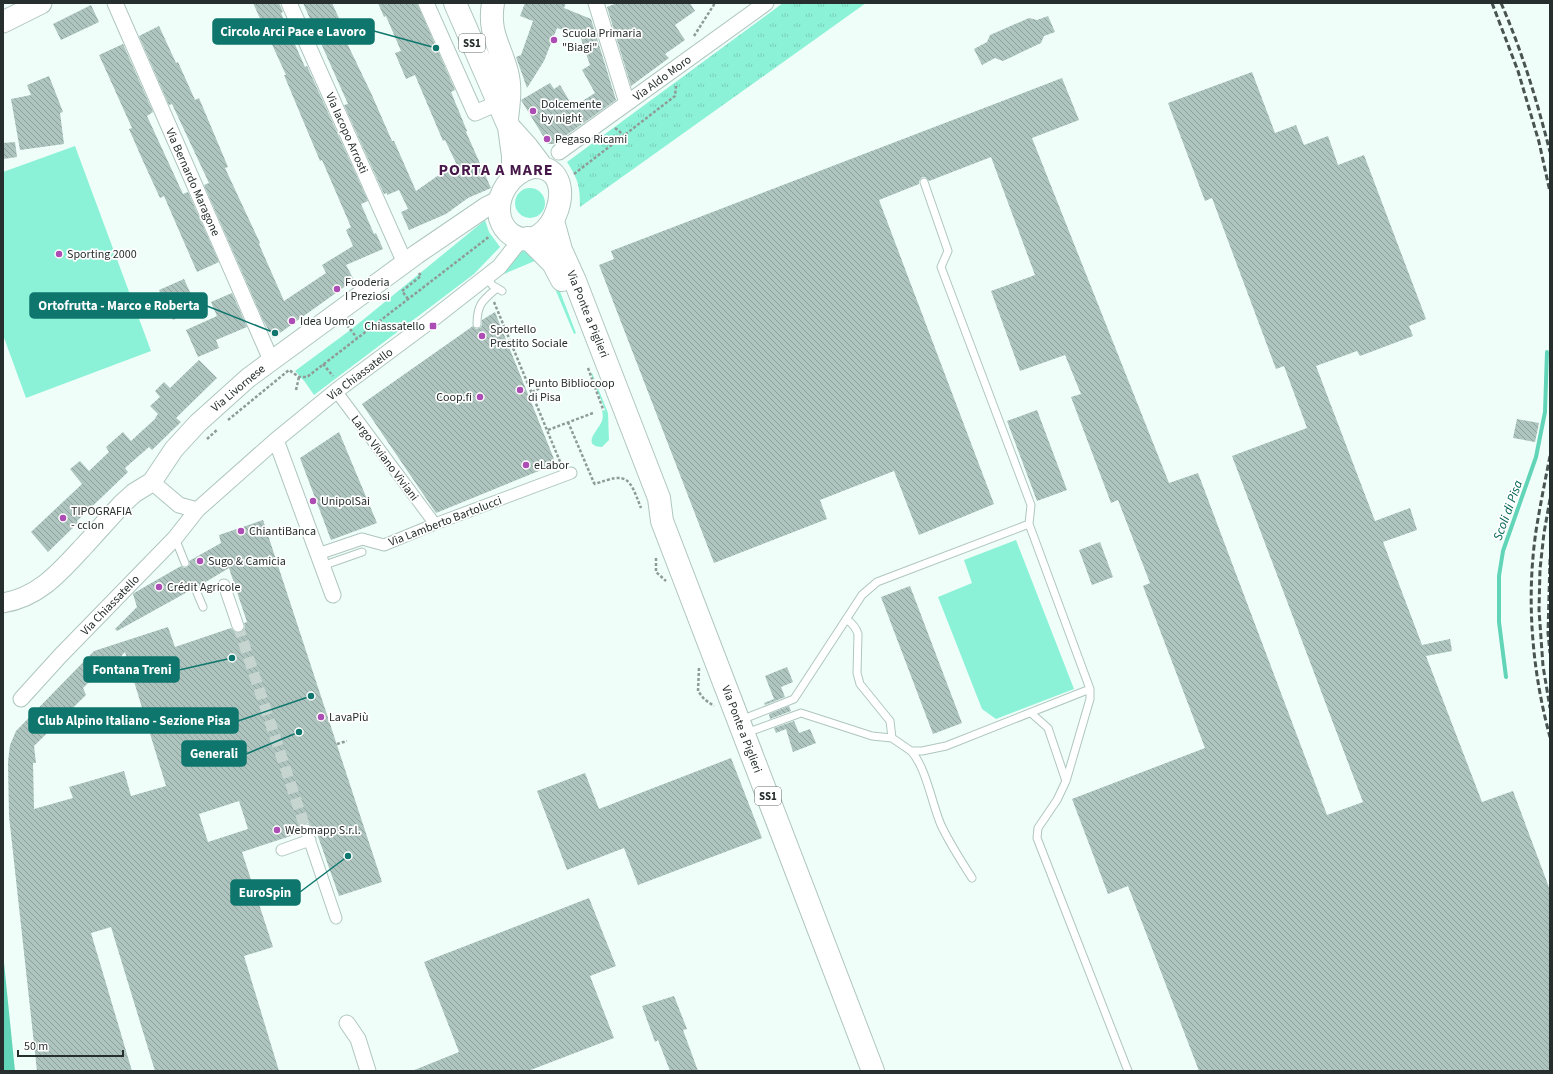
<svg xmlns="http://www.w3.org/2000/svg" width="1553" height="1074" viewBox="0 0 1553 1074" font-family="'Source Sans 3',sans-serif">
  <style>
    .grass { fill: #8cf2d7 }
    .park { fill: url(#park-tufts) }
    .water { fill: #62d4b8 }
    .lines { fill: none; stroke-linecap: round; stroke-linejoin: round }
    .stream { stroke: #62d4b8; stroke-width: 4 }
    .building { fill: url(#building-back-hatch); fill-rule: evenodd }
    .pedestrian-tunnel { stroke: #c7d5d0; stroke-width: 11; stroke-dasharray: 11 5.5; stroke-linecap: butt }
    .service-casing { stroke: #afc6bf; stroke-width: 9 }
    .pedestrian-casing { stroke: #afc6bf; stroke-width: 13 }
    .minor-casing { stroke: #afc6bf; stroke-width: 17 }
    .tertiary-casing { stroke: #afc6bf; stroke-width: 21 }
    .secondary-casing { stroke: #afc6bf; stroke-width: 23 }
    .primary-casing { stroke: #afc6bf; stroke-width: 24 }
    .path { stroke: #8e9b97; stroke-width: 2.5; stroke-dasharray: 3 2; stroke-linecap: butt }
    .service { stroke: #fff; stroke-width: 7 }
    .pedestrian { stroke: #fff; stroke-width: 11 }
    .minor { stroke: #fff; stroke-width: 15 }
    .tertiary { stroke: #fff; stroke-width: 19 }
    .secondary { stroke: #fff; stroke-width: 21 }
    .primary { stroke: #fff; stroke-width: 22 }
    .rail { stroke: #495351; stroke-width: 3; stroke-dasharray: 6 3; stroke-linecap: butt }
    .poi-dot { fill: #ac4cb4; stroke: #fff; stroke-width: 1.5 }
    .labels { text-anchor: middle; stroke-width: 3.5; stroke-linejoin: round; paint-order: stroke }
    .shield { fill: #fff; stroke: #676d6c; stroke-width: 1 }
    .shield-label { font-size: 11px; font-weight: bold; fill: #262f2d }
    .poi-label { font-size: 12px; fill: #262f2d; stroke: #fff; text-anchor: start }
    .street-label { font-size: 12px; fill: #262f2d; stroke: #fff }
    .water-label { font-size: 13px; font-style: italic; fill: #006553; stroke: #fff }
    .district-label { font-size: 16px; font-weight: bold; letter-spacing: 1px; fill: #461849; stroke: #fff }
    .leader { fill: none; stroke: #0f766e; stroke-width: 1.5 }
    .callout-dot { fill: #0f766e; stroke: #fff; stroke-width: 1.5 }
    .callout { fill: #0f766e; stroke: #0f766e; stroke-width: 1.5 }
    .callout-label { font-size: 13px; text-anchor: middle; font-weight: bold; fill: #fff }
  </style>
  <defs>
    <pattern id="park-tufts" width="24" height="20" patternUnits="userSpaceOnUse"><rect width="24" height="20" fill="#8cf2d7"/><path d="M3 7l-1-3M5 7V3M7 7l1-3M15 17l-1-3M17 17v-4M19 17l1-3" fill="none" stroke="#79d0b9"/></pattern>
    <pattern id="building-back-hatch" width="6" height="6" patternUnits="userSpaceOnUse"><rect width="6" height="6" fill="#adc5be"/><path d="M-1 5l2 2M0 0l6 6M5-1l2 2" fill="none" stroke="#8da09b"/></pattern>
  </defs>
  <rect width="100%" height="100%" fill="#effef9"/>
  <!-- grass -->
  <path class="grass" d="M75,146L151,351L26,398L3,335V172Z
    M515 203a15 15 0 1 1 30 0a15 15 0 1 1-30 0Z
    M485,220L489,232L500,247L474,274L314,395L305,382L295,371L353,328Z
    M527,249L537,254L552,271L576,333L574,334L551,279L547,271L537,260L504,274C509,262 512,251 527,249Z
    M592,373L608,413L609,440L602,447C580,446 599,429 602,421C603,418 603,414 602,411L605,410L591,374Z
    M1016,540L1074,689L996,719L982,709L938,597L972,583L964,560Z"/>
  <!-- park -->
  <path class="park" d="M783,3H866L580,207C580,186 578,179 567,162Z"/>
  <!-- water -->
  <path class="water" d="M3,953L15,1071H3Z"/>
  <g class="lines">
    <!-- stream -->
    <path class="stream" d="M1506,677L1499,622V576L1503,551L1536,457L1545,412L1547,352"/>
  </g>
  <!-- building -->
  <path class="building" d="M253,3H279L283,12L281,13L305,67L307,66L368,201L361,204L374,234L376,233L383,249L346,265L354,280L273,338L263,320L204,185L209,183L172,104L169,105L139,36L159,26L176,63L178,62L195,100L199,98L228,167L225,168L260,243L259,244L284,301L326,273L322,265L353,246L346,230L351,227L322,160L320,161L284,75H286Z
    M303,3H332L347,36L344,37L371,93L392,141H394L416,191L456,163L445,140L443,141L415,75L406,79L395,53L401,51L386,16L384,17L378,3H417L455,90L451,92L467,131L466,132L491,188L468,198L446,214L409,230L401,212L408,209L399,190L387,195V193L384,194L344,105L348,104Z
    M525,3H566L564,8L591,19L616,100L554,144H548L521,100L550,83L554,89L560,85L573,107L595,93L582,70L590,65L580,36L557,28L544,61L527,88L516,57L521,55L533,21L520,16Z
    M617,3H690L695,11L675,25L685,40L665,54L669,58L631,86L607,7Z
    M91,5L99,22L61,40L53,24Z
    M1048,16L1055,32L1044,36L1041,43L1003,61L995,58L982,65L974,49L987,42L990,35L1029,18L1037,20Z
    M123,44L153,112L147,116L183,194L188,192L219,262L197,272L164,196L160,198L143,161L129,129L132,128L99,55Z
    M1252,72L1275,133L1296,125L1304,145L1328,136L1338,165L1364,155L1426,319L1409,326L1413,336L1360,356L1357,351L1316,366L1375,521L1410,508L1417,530L1383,542L1422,645L1450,639L1452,651L1426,656L1482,802L1513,791L1550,890V1071H1199L1128,886L1108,894L1072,799L1205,748L1143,586L1150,583L1118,500L1111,503L1071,397L1081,394L1065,355L1020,371L991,291L1035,275L991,157L929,181L925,177H922L919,181V184L879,200L994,504L919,535L894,471L820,500L827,519L714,563L599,265L614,259L611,251L1062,78L1079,120L1032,138L1169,483L1198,473L1327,815L1363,802L1232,456L1307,428L1284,366L1276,369L1212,198L1205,201L1168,103Z
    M49,76L63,112L60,113L64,144L20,150L11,99L31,95L27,85Z
    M15,142L17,157L3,159V143Z
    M184,279L194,301L184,315L173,320L159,290Z
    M232,293L247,327L216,340L219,348L198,357L186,330L217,316L211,302Z
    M495,312L556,464L436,513L362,404L473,326L476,329L480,328L482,325V320Z
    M199,360L217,378L176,418L181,422L152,450L149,447L125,468L128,472L77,521L78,523L48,552L31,532L82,484L70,469L80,461L89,471L109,452L106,447L123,432L131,441L156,418H155L158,414L150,406L160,397L155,391L164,382L170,388Z
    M1037,410L1067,490L1037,501L1007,421Z
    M1517,419L1539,423L1535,442L1513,438Z
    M339,432L377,523L331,540L300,458Z
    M263,520L382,882L339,896L315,828H313L308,823L303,824L301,826L300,833L242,852L273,947L244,956L279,1071H155L111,927L91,933L132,1071H37L9,816L8,762L10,745L16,731L94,651L168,627L175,647L231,628L236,633L243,631L245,627L244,623L247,622L229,568L199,586L196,583L193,584L190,587L191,590L117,631L115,629L137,607L133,594L134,593L181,566L184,568L187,567L190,564L189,561L221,543L219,535ZM125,652L166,786L131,796L124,771L69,787L73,798L34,809L33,763H36L34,746L86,695L83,688L102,669L107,672ZM239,801L248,829L208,842L199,814Z
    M1100,542L1113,577L1092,585L1079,550Z
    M910,586L962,723L933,734L881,597Z
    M787,667L793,682L781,687L785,697L765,705L764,703L774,699L765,676Z
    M789,706L791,711L770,719L769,714Z
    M794,721L799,733L810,729L816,743L793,752L786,729L776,733L774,728Z
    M731,758L762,838L638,885L624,848L567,870L537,791L585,773L599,809Z
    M589,898L616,966L590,976L614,1038L528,1071H412L459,1052L424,962Z
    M674,996L687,1029L683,1030L698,1071H670L658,1040L655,1042L642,1006Z"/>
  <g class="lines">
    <!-- pedestrian-tunnel -->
    <path class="pedestrian-tunnel" d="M238,626L306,830"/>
    <defs>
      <path id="service" d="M924,182L948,251L941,267L1031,505L1029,524
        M487,276L492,285L502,291
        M477,324C477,304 483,300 497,288
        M175,538L185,563
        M322,566L362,552
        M195,588L203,607
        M846,619C852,623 856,627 858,634L857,673L860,684L890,721L892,738
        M1031,713L1048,728L1066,781
        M741,720L794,699L862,595L877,582L1029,524L1090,689V699L1066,781L1057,800L1038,828L1037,838L1128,1071
        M746,733L801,713L872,736L892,738L911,751H922L946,746L1090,689
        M911,751C926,767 932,804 941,825C950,844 961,861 972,878"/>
      <path id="pedestrian" d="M336,391L435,524
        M318,554L362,539L384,545L435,524L571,473
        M224,585L238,626
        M306,830L336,918
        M282,850L310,840"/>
      <path id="minor" d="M115,3L271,360
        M289,3L405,263
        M426,3L475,113L498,103
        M596,3L627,103
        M559,152L766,3
        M276,440L333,595
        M152,482L179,505L197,510
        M21,699L60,656L175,538L197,510L276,440L336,391L430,321L499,267L522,238
        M347,1023L358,1039L368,1071"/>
      <path id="tertiary" d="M3,603C39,597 60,572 84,546C97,532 110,517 123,503L134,493L152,482L174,449L198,423L248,378L417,254L486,207L500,200"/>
      <path id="secondary" d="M3,22L41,3"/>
      <path id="primary" d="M455,3L509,127L513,156V178
        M493,3C488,33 500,45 507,72C511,87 509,103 507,118
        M509,127L527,147L542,167
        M533,167C585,164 553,261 512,235C506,231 502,225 500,218C495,194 511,173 533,167Z
        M553,221L561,250L575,281L659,498L662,521L873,1071
        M528,238L553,263L562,280"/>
    </defs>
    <!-- service casing -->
    <use href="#service" class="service-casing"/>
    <!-- pedestrian casing -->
    <use href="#pedestrian" class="pedestrian-casing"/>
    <!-- minor casing -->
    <use href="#minor" class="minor-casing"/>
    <!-- tertiary casing -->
    <use href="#tertiary" class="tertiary-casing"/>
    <!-- secondary casing -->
    <use href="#secondary" class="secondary-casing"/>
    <!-- primary casing -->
    <use href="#primary" class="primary-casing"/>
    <!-- path -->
    <path class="path" d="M694,36L715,3
      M615,128L624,135
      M574,174L675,96L676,86
      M408,299L402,291L421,276L419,273
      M494,302L561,464
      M347,325L357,338
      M507,330L516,326
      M323,364L333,376
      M588,368L603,409L602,410
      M296,390L299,377
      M532,392L540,388
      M228,420L289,370L299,377H307L490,236
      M568,422L594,483L595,484C628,472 629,477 641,508
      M548,430L593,413
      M207,439L218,429
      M656,558V572L666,581
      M699,668L698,691L704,699L714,706
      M337,744L347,741"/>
    <!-- service -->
    <use href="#service" class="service"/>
    <!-- pedestrian -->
    <use href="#pedestrian" class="pedestrian"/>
    <!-- minor -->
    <use href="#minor" class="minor"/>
    <!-- tertiary -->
    <use href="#tertiary" class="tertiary"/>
    <!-- secondary -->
    <use href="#secondary" class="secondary"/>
    <!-- primary -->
    <use href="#primary" class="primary"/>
    <!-- rail -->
    <path class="rail" d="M1492,3L1518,71L1539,142L1550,192
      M1501,3C1522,51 1537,101 1550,152
      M1550,456C1545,481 1540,506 1536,531C1526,599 1532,671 1550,737
      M1550,499L1544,533L1540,569L1539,610L1543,666L1550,708
      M1550,559L1548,633L1550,653"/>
  </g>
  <!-- markers -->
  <g class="poi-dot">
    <circle cx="554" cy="40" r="4"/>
    <circle cx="533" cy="111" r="4"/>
    <circle cx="547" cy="139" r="4"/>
    <circle cx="59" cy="254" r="4"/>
    <circle cx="337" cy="289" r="4"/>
    <circle cx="292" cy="321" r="4"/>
    <rect x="429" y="322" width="8" height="8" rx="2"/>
    <circle cx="482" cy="336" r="4"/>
    <circle cx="520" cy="390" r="4"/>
    <circle cx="480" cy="397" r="4"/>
    <circle cx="526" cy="465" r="4"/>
    <circle cx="313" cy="501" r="4"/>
    <circle cx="63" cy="518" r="4"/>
    <circle cx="241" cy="531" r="4"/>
    <circle cx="200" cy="561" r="4"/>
    <circle cx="159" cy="587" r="4"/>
    <circle cx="321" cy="717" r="4"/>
    <circle cx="277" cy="830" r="4"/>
  </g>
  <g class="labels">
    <!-- shield labels -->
    <g class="shield">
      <rect x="459" y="34" width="26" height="18" rx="3"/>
      <rect x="755" y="787" width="26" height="18" rx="3"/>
    </g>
    <g class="shield-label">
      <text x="472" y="47">SS1</text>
      <text x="768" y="800">SS1</text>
    </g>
    <!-- poi labels -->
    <g class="poi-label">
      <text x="562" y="37">Scuola Primaria<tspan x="562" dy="14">"Biagi"</tspan></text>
      <text x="541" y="108">Dolcemente<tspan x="541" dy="14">by night</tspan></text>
      <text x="555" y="143">Pegaso Ricami</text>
      <text x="67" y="258">Sporting 2000</text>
      <text x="345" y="286">Fooderia<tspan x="345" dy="14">I Preziosi</tspan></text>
      <text x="300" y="325">Idea Uomo</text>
      <text x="425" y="330" text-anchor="end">Chiassatello</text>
      <text x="490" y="333">Sportello<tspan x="490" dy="14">Prestito Sociale</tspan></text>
      <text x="528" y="387">Punto Bibliocoop<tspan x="528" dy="14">di Pisa</tspan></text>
      <text x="472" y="401" text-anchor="end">Coop.fi</text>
      <text x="534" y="469">eLabor</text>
      <text x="321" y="505">UnipolSai</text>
      <text x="71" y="515">TIPOGRAFIA<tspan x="71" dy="14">- cclon</tspan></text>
      <text x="249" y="535">ChiantiBanca</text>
      <text x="208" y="565">Sugo &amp; Camicia</text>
      <text x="167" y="591">Crédit Agricole</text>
      <text x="329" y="721">LavaPiù</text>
      <text x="285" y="834">Webmapp S.r.l.</text>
    </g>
    <!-- street labels -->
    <g class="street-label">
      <text transform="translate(662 78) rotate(-36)" y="4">Via Aldo Moro</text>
      <text transform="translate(347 133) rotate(66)" y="4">Via Iacopo Arrosti</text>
      <text transform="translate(193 182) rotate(66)" y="4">Via Bernardo Maragone</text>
      <text transform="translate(588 314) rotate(68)" y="4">Via Ponte a Piglieri</text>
      <text transform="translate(360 374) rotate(-37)" y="4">Via Chiassatello</text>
      <text transform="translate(238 388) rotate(-40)" y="4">Via Livornese</text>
      <text transform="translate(385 458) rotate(53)" y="4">Largo Viviano Viviani</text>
      <text transform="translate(445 521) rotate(-21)" y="4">Via Lamberto Bartolucci</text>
      <text transform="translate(110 605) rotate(-46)" y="4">Via Chiassatello</text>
      <text transform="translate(742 729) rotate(69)" y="4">Via Ponte a Piglieri</text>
    </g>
    <!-- water labels -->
    <g class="water-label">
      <text transform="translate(1507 510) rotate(-70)" y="5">Scoli di Pisa</text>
    </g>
    <!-- district labels -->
    <g class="district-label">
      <text x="496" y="175">PORTA A MARE</text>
    </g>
  </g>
  <!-- callouts -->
  <path class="leader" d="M436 48L374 31M275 333L207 306M232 658L179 670M311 696L238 721M299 732L246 754M348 856L300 892"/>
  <g class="callout-dot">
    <circle cx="436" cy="48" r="4"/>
    <circle cx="275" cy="333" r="4"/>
    <circle cx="232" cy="658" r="4"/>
    <circle cx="311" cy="696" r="4"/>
    <circle cx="299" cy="732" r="4"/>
    <circle cx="348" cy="856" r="4"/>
  </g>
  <g class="callout">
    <rect x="213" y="19" width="161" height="25" rx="4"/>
    <rect x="30" y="293" width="177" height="25" rx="4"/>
    <rect x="84" y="657" width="95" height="25" rx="4"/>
    <rect x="29" y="708" width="209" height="25" rx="4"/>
    <rect x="182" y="741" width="64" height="25" rx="4"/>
    <rect x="231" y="880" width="69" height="25" rx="4"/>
  </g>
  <g class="callout-label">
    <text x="293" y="36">Circolo Arci Pace e Lavoro</text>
    <text x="119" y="310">Ortofrutta - Marco e Roberta</text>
    <text x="132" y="674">Fontana Treni</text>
    <text x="134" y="725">Club Alpino Italiano - Sezione Pisa</text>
    <text x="214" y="758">Generali</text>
    <text x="265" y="897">EuroSpin</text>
  </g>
  <!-- border -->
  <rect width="1553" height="1074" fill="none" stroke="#262f2d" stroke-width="8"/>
  <!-- scale -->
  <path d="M18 1050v6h105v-6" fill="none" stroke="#262f2d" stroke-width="2"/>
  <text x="24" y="1050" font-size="12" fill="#262f2d" stroke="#ffffff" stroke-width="3" paint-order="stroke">50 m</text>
</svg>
